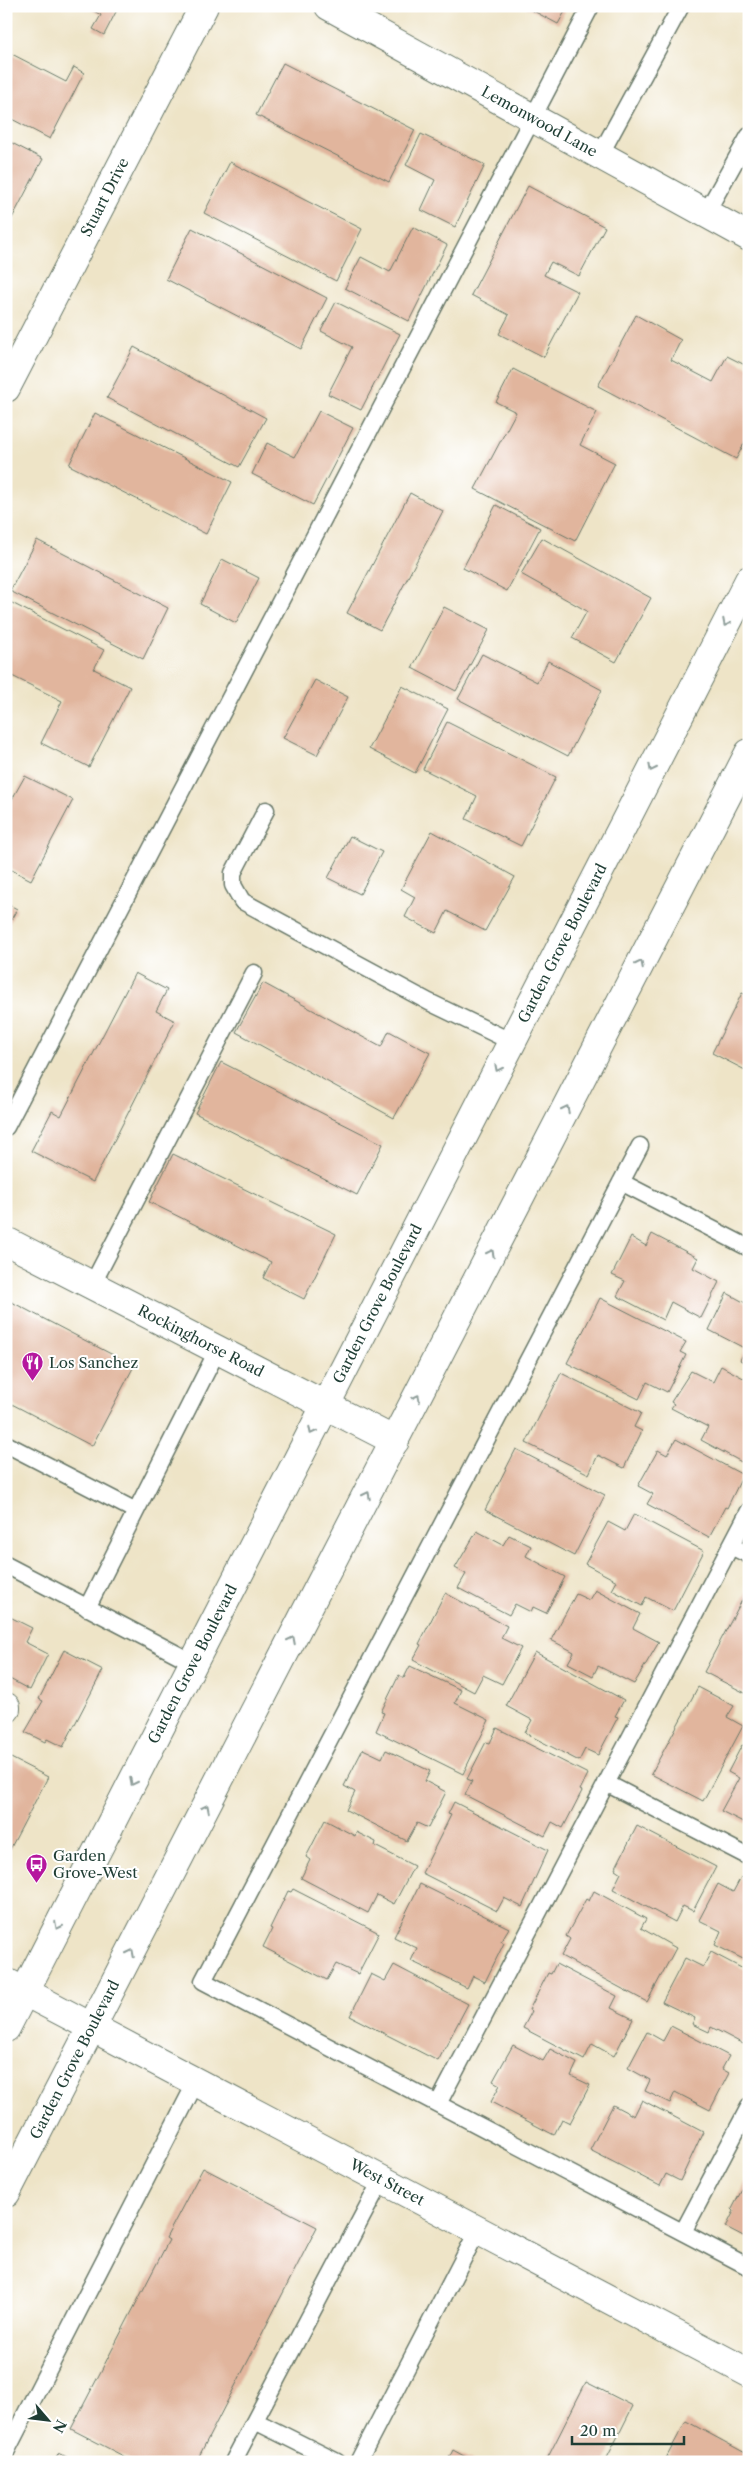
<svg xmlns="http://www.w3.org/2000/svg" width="755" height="2468" viewBox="0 0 755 2468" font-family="'Libre Caslon Text',serif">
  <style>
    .building { fill: #e1b59d }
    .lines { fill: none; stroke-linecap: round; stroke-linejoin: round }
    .lane-casing { stroke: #677767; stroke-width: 19 }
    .street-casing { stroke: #677767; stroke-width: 30 }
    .secondary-casing { stroke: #677767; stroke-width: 30 }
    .primary-casing { stroke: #677767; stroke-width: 30 }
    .lane { stroke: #fff; stroke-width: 16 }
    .street { stroke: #fff; stroke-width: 28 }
    .secondary { stroke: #fff; stroke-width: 28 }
    .primary { stroke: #fff; stroke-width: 28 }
    .oneway { stroke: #8f9e9a }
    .labels { text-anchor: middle; stroke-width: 4; stroke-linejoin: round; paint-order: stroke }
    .street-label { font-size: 15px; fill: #1f3d34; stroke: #fff }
    .poi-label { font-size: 15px; fill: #1f3d34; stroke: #fff; text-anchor: start }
  </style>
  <rect width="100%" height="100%" fill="#fff"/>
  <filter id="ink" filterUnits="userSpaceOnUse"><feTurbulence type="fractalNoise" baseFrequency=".02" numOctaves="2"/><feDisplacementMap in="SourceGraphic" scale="10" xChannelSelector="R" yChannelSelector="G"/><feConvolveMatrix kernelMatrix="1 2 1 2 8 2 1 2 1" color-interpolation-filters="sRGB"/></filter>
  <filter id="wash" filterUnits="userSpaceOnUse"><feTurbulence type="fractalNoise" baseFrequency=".0096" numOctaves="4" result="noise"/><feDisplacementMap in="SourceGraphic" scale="20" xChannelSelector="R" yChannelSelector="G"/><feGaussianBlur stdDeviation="1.12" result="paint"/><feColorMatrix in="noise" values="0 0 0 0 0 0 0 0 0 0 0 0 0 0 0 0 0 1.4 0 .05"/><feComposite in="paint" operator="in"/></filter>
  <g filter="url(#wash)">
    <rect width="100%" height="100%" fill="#eee4c7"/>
    <g id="blocks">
      <!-- building -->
      <path class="building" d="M85,6H119L104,35L93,29L101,15Z
        M524,6H568L558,24Z
        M6,51L66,82L74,67L84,73L50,139L6,116Z
        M283,63L415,130L389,182L256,115Z
        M421,134L485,165L455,227L421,210L435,180L406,165Z
        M6,140L43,159L9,224L6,223Z
        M230,162L362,229L336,281L204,213Z
        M528,186L605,227L579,276L551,262L544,275L578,292L544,357L499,334L509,315L471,295Z
        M413,227L447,245L409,321L345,288L361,257L390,272Z
        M192,228L327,298L301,349L166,279Z
        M336,302L400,334L361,410L328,394L352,347L321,331Z
        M636,315L681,340L671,360L713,382L727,356L749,367V434L736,459L598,386Z
        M134,347L266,418L239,467L107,398Z
        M513,369L597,412L580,445L615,463L575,541L475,489L516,412L496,402Z
        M319,411L353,428L313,505L252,474L267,443L295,457Z
        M95,413L232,482L206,534L69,465Z
        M410,493L443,511L380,630L347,613Z
        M496,505L540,528L507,591L463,568Z
        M542,538L651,598L616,662L572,638L587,611L521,574Z
        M37,540L168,608L143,659L10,591Z
        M222,559L259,578L236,623L200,604Z
        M6,600L104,650L94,669L130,687L89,767L41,743L62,701L6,673Z
        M444,607L489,630L456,691L412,668Z
        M482,654L537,682L548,661L602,690L568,756L458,699Z
        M315,680L348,697L317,755L283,738Z
        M402,686L448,709L415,773L369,749Z
        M447,722L556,777L521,846L466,819L477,796L423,769Z
        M25,776L73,800L31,880L6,867V810Z
        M432,831L515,877L485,931L447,911L436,933L405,917L415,897L401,889Z
        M350,836L382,852L360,894L328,878Z
        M6,903L17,909L6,929Z
        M135,973L167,990L156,1011L175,1021L93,1182L31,1151L52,1111L61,1116Z
        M263,983L381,1047L389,1031L430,1053L394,1118L236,1032Z
        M742,993L749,996V1072L712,1053Z
        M221,1062L383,1144L357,1195L195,1113Z
        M173,1154L336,1234L304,1299L263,1278L271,1262L149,1202Z
        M652,1234L698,1258L693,1268L719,1282L701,1318L671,1302L663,1320L617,1296L625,1281L612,1275L631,1237L646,1246Z
        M727,1293L749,1305V1365L740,1360L746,1349L709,1330Z
        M600,1298L686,1342L680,1352L686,1355L667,1392L647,1382L639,1399L567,1363Z
        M6,1299L134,1366L92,1446L6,1401Z
        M721,1366L749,1381L747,1465L701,1440L708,1427L671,1408L674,1404L671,1402L691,1371L713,1382Z
        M561,1373L641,1413L634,1427L642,1431L624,1468L598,1455L589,1474L526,1443Z
        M676,1439L743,1475L727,1508L725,1507L709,1537L647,1504L653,1494L638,1486L658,1450L667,1455Z
        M516,1449L605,1495L574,1556L485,1510Z
        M634,1514L704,1551L673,1611L646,1597L642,1606L612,1590L617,1581L585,1564L608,1522L625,1531Z
        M477,1531L503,1545L509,1535L531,1546L526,1556L565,1577L546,1613L533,1607L531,1612L515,1604L509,1615L458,1588L466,1574L455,1568Z
        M749,1587V1695L704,1672Z
        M595,1590L640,1614L633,1628L659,1642L634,1684L598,1666L593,1676L568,1663L574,1652L551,1640L576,1594L589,1600Z
        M445,1593L507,1626L501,1638L521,1648L502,1684L483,1675L474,1692L413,1660L421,1645L419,1644Z
        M6,1615L32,1628L25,1642L48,1654L30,1690L6,1677Z
        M64,1650L103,1670L63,1747L47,1739L45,1742L25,1732L43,1701L39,1699Z
        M535,1652L624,1700L615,1716L618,1717L598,1755L585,1749L579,1761L525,1733L532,1720L506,1706Z
        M410,1666L461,1690L455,1703L489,1720L463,1774L376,1731L384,1713L381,1712L399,1675L404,1678Z
        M698,1687L734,1706L727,1717L743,1726L703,1801L651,1774Z
        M497,1728L588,1774L580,1790L582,1791L563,1828L552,1822L545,1836L465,1795L472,1781L467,1779L486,1742L490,1743Z
        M742,1745L749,1748V1825L721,1811L739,1778L728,1772Z
        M363,1749L382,1758L386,1750L430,1771L425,1781L446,1792L428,1828L417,1823L407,1841L346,1810L355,1792L344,1786Z
        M9,1757L48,1777L8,1853L6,1852V1762Z
        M454,1802L548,1850L522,1907L504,1898L497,1911L422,1873L451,1815L448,1814Z
        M325,1820L355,1836L356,1832L376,1842L375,1846L414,1866L394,1904L377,1895L368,1913L301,1878L310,1860L306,1857Z
        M637,1826L716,1867L693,1911L683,1906L675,1922L613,1889L621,1873L615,1869Z
        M741,1877L749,1881V1962L715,1945L721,1931L699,1920L718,1884L733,1892Z
        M420,1884L509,1928L501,1941L504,1943L485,1982L473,1976L467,1988L411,1961L417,1948L394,1937Z
        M293,1889L379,1933L358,1974L336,1964L327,1980L263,1947L272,1929L270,1928L288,1891L291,1892Z
        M594,1891L646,1919L641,1928L676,1948L647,2002L561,1956L570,1939L566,1936L586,1899L589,1901Z
        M711,1952L749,1972V2047L711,2027L709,2032L692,2024L695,2018L662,2002L685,1958L703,1967Z
        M556,1964L617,1996L611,2008L633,2019L614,2056L592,2044L584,2060L523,2028L532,2011L529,2010L548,1973L551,1974Z
        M394,1965L468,2004L438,2061L350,2016L371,1974L385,1981Z
        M671,2026L729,2056L722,2069L729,2073L710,2110L675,2092L670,2103L645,2091L650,2080L628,2068L647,2032L663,2041Z
        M513,2045L543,2061L550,2049L577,2063L571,2076L590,2085L570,2123L562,2119L554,2135L491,2102L500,2085L493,2081Z
        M642,2100L703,2132L680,2181L666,2174L660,2186L590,2150L613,2105L634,2116Z
        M203,2168L317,2227L196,2462H135L71,2429L169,2240L166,2238Z
        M749,2176V2239L726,2227L734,2211L732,2209Z
        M586,2382L633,2406L605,2462H548L546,2461Z
        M686,2421L749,2455V2462H664Z
        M453,2450L475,2462H447Z
        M59,2453L76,2462H54Z"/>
    </g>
  </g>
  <g filter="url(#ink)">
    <use href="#blocks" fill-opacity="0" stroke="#677767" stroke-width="1"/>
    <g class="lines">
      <defs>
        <path id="lane" d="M600,155L681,6
          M706,213L749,136
          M266,810L233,873V885L242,901L429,1002L512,1042
          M6,1127L591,6
          M640,1146L203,1981L749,2267
          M621,1182L749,1248
          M92,1285L254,973
          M6,1444L136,1511L218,1349
          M731,1546L749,1555
          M6,1565L194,1663
          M87,1608L136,1511
          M606,1783L749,1857
          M438,2104L749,1511
          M683,2232L749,2107
          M255,2421L337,2462
          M6,2452L196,2082
          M233,2462L382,2179
          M358,2462L478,2230"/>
        <g id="street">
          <path id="s1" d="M329,6L749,237"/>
          <path id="s2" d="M6,388L204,6"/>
          <path id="s3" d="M6,1241L395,1441"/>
          <path d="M6,1707V1709"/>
          <path d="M6,1982L25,1992"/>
        </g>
        <g id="secondary">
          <path id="s4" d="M25,1992L749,2373"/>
        </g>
        <g id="primary">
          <path id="s5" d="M6,2028L749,580"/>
          <path id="s6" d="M6,2193L749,753"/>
        </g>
      </defs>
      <!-- lane casing -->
      <use href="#lane" class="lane-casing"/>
      <!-- street casing -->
      <use href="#street" class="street-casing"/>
      <!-- secondary casing -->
      <use href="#secondary" class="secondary-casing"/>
      <!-- primary casing -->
      <use href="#primary" class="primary-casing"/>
      <!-- lane -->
      <use href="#lane" class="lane"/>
      <!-- street -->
      <use href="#street" class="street"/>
      <!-- secondary -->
      <use href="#secondary" class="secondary"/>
      <!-- primary -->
      <use href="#primary" class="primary"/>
    </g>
    <!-- one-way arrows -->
    <defs><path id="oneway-chevron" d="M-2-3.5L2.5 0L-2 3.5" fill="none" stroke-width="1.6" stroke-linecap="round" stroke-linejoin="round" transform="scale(1.25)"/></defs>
    <g class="oneway">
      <use href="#oneway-chevron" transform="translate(726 623) rotate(117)"/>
      <use href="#oneway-chevron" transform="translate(652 768) rotate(117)"/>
      <use href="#oneway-chevron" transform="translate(640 964) rotate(-63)"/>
      <use href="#oneway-chevron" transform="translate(498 1068) rotate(117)"/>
      <use href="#oneway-chevron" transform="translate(566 1109) rotate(-63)"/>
      <use href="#oneway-chevron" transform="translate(491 1253) rotate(-63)"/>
      <use href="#oneway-chevron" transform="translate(417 1398) rotate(-63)"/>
      <use href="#oneway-chevron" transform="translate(312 1431) rotate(117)"/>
      <use href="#oneway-chevron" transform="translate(367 1495) rotate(-63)"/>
      <use href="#oneway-chevron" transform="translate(292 1640) rotate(-63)"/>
      <use href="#oneway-chevron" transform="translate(133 1782) rotate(117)"/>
      <use href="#oneway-chevron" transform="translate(206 1808) rotate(-63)"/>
      <use href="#oneway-chevron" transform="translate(58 1926) rotate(117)"/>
      <use href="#oneway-chevron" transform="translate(131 1953) rotate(-63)"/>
    </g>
  </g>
  <!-- icons -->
  <defs>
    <symbol id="restaurant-pin" viewBox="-11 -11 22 30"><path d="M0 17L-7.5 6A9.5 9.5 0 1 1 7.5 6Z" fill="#b5179e" stroke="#fff"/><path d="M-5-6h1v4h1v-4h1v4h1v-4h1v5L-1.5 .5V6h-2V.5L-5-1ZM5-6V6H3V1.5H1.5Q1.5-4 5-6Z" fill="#fff"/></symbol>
    <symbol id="bus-pin" viewBox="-11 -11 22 30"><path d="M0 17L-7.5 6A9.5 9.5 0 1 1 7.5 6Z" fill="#b5179e" stroke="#fff"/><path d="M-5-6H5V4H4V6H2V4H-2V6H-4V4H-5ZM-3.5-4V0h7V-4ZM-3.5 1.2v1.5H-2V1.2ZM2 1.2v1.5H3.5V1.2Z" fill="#fff"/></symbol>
  </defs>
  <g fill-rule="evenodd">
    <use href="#restaurant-pin" x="20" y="1350" width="25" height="34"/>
    <use href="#bus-pin" x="24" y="1852" width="25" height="34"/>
  </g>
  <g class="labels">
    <!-- street labels -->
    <g class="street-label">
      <text dy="5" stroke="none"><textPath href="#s1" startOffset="240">Lemonwood Lane</textPath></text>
      <text dy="5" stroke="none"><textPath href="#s2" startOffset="215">Stuart Drive</textPath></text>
      <text dy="5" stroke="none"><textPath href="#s5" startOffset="1219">Garden Grove Boulevard</textPath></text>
      <text dy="5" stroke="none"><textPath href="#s5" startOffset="814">Garden Grove Boulevard</textPath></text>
      <text dy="5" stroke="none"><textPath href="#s3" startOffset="219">Rockinghorse Road</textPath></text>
      <text dy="5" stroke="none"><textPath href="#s5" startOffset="409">Garden Grove Boulevard</textPath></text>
      <text dy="5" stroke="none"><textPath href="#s6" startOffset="150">Garden Grove Boulevard</textPath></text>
      <text dy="5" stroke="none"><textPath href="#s4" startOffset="409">West Street</textPath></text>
    </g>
    <!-- poi labels -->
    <g class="poi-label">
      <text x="49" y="1368">Los Sanchez</text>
      <text x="53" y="1861">Garden<tspan x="53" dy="17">Grove-West</tspan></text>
    </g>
  </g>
  <!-- margin -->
  <rect width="755" height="2468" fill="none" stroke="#fff" stroke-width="25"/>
  <!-- north arrow -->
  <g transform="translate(48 2420) rotate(118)" stroke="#ffffff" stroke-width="4" paint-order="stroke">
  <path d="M0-4L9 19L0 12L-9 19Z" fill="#1f3d34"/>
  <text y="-8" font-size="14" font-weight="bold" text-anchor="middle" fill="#1f3d34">N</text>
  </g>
  <!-- scale -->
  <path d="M572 2436v8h112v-8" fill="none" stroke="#1f3d34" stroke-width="2.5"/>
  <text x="580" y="2436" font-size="15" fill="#1f3d34" stroke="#ffffff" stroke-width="4" paint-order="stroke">20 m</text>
</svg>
